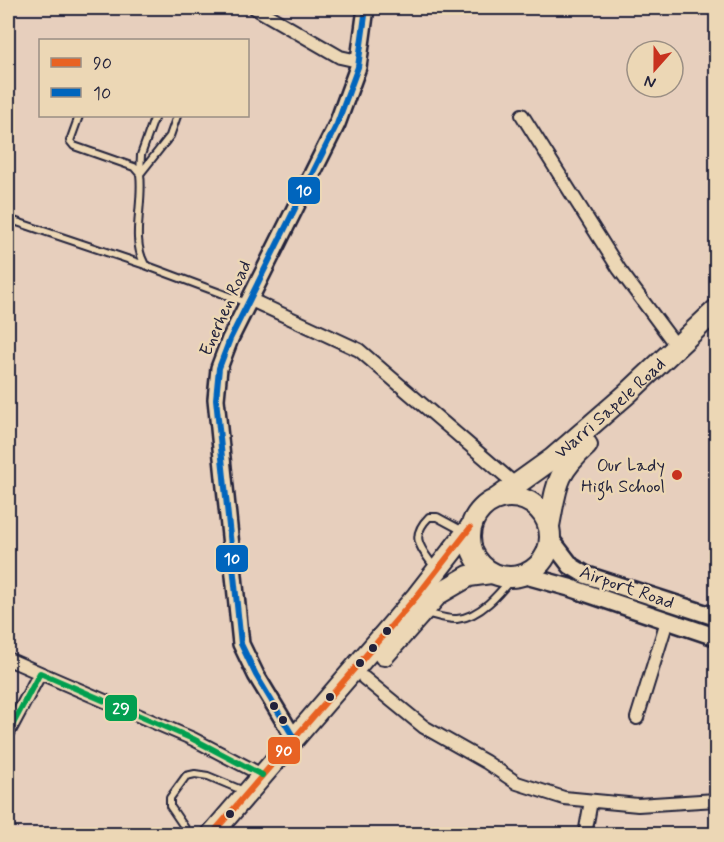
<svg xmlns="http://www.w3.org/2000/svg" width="724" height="842" viewBox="0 0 724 842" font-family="Mynerve,sans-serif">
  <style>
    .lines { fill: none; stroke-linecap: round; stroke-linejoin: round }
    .service-casing { stroke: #22223b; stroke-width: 10 }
    .minor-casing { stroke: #22223b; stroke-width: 16 }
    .tertiary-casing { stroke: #22223b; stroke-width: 20 }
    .secondary-casing { stroke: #22223b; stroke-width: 21 }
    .trunk-casing { stroke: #22223b; stroke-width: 24 }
    .service { stroke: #ecd7b5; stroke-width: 6 }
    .minor { stroke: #ecd7b5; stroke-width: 12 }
    .tertiary { stroke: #ecd7b5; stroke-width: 15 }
    .secondary { stroke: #ecd7b5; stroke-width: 16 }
    .trunk { stroke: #ecd7b5; stroke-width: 20 }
    .bus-1-casing { stroke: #ecd7b5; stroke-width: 10 }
    .bus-2-casing { stroke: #ecd7b5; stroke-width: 10 }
    .bus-3-casing { stroke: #ecd7b5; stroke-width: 10 }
    .bus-1 { stroke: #e86223; stroke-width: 6 }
    .bus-2 { stroke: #0065bd; stroke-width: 6 }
    .bus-3 { stroke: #029f50; stroke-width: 6 }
    .poi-dot { fill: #c8321e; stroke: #ecd7b5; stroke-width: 2 }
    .bus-dot { fill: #22223b; stroke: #ecd7b5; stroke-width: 2 }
    .labels { text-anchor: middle; stroke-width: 5; stroke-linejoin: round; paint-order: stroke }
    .street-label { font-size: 18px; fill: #22223b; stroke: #ecd7b5 }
    .poi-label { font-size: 18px; fill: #22223b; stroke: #ecd7b5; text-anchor: end }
    .line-badge { stroke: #ecd7b5; stroke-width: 2 }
    .badge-label { font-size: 16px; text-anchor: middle; font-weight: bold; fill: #fff }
  </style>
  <rect width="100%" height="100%" fill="#e7cfbd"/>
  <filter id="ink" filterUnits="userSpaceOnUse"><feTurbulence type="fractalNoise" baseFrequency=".0167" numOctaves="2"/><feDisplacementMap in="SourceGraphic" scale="12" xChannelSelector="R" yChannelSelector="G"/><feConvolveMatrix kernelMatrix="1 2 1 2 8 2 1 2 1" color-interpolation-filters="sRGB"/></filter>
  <g filter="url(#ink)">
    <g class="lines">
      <defs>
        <path id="service" d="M79,116L70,141L74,146L134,167L140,174C144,204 130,238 145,265
          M140,173L141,155L155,116
          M140,174L170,136L177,116
          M8,219L145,265L247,303
          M435,568C422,549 408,538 429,517H437L463,531
          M425,613C435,615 447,620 457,619C480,617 499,594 512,578
          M189,834L170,806V798L186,776L195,774L208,776L244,791"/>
        <path id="minor" d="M255,8L340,57L358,61
          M522,115L619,269L677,347
          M249,299L359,350L516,485
          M8,659L40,673
          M364,678L424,727L486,762L517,783L564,798L638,805L716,800
          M637,718L667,621
          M8,733L40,673L193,739L262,775
          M585,834L591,801"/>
        <path id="tertiary" d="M294,738L256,675L241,644L216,399L219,368L230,339L337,124L358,67L366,8"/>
        <path id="secondary" d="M551,540L571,566L586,575L716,617
          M524,575L571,588L716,637"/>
        <g id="trunk">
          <circle cx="510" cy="537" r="40"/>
          <path id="s1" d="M496,499L552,459L628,393L716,310"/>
          <path d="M549,526C557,485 555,474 587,445"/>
          <path d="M384,655L438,594L469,576L491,573"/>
          <path d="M212,834L417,596L470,528"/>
        </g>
      </defs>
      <!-- service casing -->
      <use href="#service" class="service-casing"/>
      <!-- minor casing -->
      <use href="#minor" class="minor-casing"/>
      <!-- tertiary casing -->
      <use href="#tertiary" class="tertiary-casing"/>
      <!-- secondary casing -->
      <use href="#secondary" class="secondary-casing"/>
      <!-- trunk casing -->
      <use href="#trunk" class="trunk-casing"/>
      <!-- service -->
      <use href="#service" class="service"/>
      <!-- minor -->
      <use href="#minor" class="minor"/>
      <!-- tertiary -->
      <use href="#tertiary" class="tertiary"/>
      <!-- secondary -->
      <use href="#secondary" class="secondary"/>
      <!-- trunk -->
      <use href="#trunk" class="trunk"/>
      <defs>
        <path id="bus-1" d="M212,834L417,596L470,528"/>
        <path id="bus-2" d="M294,738L256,675L241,644L216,399L219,368L230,339L337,124L358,67L366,8"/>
        <path id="bus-3" d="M8,733L40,673L193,739L262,775"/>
      </defs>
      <!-- bus-1 casing -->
      <use href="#bus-1" class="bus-1-casing"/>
      <!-- bus-2 casing -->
      <use href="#bus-2" class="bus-2-casing"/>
      <!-- bus-3 casing -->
      <use href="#bus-3" class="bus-3-casing"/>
      <!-- bus-1 -->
      <use href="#bus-1" class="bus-1"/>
      <!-- bus-2 -->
      <use href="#bus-2" class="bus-2"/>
      <!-- bus-3 -->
      <use href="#bus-3" class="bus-3"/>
    </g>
  </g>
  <!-- markers -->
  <circle class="poi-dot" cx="677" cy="475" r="6"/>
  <g class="bus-dot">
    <circle cx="387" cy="631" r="5"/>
    <circle cx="373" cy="648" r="5"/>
    <circle cx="360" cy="663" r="5"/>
    <circle cx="330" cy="697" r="5"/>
    <circle cx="274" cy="706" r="5"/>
    <circle cx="283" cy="720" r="5"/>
    <circle cx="230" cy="814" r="5"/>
  </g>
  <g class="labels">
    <!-- street labels -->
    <g class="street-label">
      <text transform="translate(225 308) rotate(-66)" y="6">Enerhen Road</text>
      <text dy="6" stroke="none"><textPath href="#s1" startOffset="146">Warri Sapele Road</textPath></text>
      <text transform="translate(627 587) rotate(19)" y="6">Airport Road</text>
    </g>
    <!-- poi labels -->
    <g class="poi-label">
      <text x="665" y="471">Our Lady<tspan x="665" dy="21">High School</tspan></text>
    </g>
  </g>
  <g class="line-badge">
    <rect x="287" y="176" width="34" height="29" rx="6" fill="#0065bd"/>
    <rect x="215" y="544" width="34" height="29" rx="6" fill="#0065bd"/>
    <rect x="104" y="694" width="34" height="28" rx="6" fill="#029f50"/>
    <rect x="267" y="736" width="34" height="29" rx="6" fill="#e86223"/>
  </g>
  <g class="badge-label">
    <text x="304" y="196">10</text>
    <text x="232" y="564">10</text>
    <text x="121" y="714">29</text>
    <text x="284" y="756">90</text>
  </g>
  <!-- margin -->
  <rect width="724" height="842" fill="none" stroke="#ecd7b5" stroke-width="30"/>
  <rect x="15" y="15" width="694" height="812" fill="none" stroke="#22223b" stroke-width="2" filter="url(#ink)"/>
  <!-- legend -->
  <rect x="39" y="39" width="210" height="78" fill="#ecd7b5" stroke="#9b8f84" stroke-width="1.5"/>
  <rect x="51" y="58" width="30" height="9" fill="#e86223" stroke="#9b8f84" stroke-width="1.5"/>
  <text x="93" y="69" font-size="18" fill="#22223b">90</text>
  <rect x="51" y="88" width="30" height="9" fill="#0065bd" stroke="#9b8f84" stroke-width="1.5"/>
  <text x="93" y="99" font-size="18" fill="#22223b">10</text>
  <!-- north arrow -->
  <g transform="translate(655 69) rotate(201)"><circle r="28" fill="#ecd7b5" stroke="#9b8f84" stroke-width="1.5"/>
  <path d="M0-4.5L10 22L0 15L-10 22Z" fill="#c8321e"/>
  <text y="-9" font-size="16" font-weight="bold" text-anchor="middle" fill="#22223b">N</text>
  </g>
</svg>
